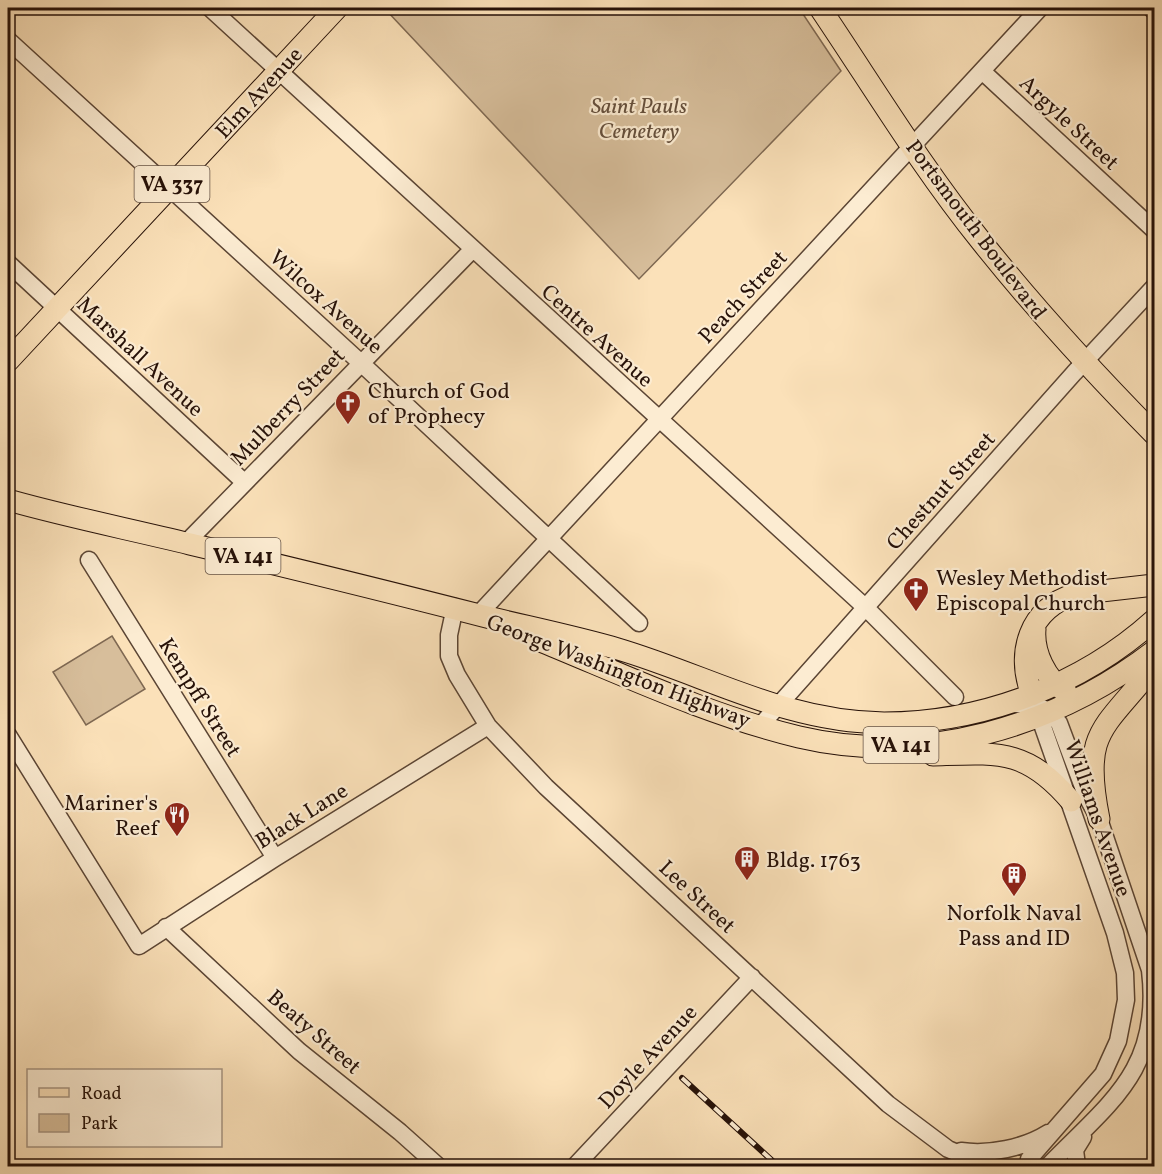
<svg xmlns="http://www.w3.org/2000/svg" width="1162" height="1174" viewBox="0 0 1162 1174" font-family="Vollkorn,serif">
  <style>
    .green { fill: #d7be9b; stroke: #7e6852; stroke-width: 1.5 }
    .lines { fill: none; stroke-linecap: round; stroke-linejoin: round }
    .minor-casing { stroke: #5b4534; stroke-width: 19 }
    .major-casing { stroke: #261108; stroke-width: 23 }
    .minor { stroke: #fcecd2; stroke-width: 16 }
    .major { stroke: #fbe1b9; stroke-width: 21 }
    .rail-casing { stroke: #261108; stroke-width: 6 }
    .rail { stroke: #fcecd2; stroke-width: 4; stroke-dasharray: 11; stroke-linecap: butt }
    .labels { text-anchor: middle; stroke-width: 4.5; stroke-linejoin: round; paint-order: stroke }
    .shield { fill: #fcecd2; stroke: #665345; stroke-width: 1.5 }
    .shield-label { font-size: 21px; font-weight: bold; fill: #261108 }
    .street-label { font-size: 22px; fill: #261108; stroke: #fcecd2 }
    .park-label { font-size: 22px; font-style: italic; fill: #644e3b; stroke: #fcecd2 }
    .poi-label { font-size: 22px; fill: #261108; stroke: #fcecd2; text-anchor: start }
  </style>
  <rect width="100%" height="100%" fill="#fbe1b9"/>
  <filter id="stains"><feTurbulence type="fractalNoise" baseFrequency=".00333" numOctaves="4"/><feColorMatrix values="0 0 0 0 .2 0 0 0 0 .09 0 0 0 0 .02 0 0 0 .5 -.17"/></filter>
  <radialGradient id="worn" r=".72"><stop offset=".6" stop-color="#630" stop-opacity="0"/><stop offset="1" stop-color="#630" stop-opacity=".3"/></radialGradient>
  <!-- green -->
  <path class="green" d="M388,8H799L841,71L639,279L386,10Z
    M112,636L145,689L86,725L53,672Z"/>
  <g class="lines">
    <defs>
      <path id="minor" d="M210,8L865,607L955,697
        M1151,8L1154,11
        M8,40L361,363L639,623
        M982,71L1154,230
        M8,263L244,482
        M186,543L472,250
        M89,560L275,858
        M455,607L449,635V656L457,675L488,726L546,787L888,1104L948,1149L988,1166
        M478,615L1040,8
        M1013,704L1036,705L1050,712L1059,723L1086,795L1099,819L1150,970C1162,1070 1109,1103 1048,1166
        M761,725L1074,373L1154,287
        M8,735L139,946L275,858L488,726
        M166,927L299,1051L400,1132L438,1166
        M961,1151C989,1155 1024,1148 1048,1133
        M575,1166L752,977
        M1028,1166L1029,1159L1103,1074L1118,1041L1126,1000L1125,973L1115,933L1035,704
        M1077,1166L1075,1150L1083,1137"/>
      <path id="major" d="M820,8C872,85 922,168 981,241C1036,310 1092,371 1154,434
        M8,361L337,8
        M8,500C68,517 129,529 190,544C288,567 385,591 483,616C528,627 573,636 618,649C709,676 785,722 884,723C982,723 1082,685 1154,620
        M1035,629C1033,652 1046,680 1066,692
        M543,642C626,676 711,716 799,737C923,766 1055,727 1154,651
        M1032,695C1016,652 1029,609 1075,594L1154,585
        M933,755C998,753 1026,748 1071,801
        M1099,819C1081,730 1104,730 1154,666"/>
    </defs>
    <!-- minor casing -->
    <use href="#minor" class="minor-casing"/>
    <!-- major casing -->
    <use href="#major" class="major-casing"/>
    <!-- minor -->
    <use href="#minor" class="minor"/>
    <!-- major -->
    <use href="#major" class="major"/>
    <defs>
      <path id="rail" d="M682,1078L778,1166"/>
    </defs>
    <!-- rail casing -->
    <use href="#rail" class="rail-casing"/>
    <!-- rail -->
    <use href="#rail" class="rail"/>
  </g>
  <!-- icons -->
  <defs>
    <symbol id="church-pin" viewBox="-11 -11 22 30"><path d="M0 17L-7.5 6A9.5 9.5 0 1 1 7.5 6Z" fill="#8f2418" stroke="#fcecd2"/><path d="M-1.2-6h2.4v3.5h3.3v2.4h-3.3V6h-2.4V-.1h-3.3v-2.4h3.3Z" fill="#fff"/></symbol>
    <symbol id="restaurant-pin" viewBox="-11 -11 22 30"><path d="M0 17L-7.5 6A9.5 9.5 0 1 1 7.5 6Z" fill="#8f2418" stroke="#fcecd2"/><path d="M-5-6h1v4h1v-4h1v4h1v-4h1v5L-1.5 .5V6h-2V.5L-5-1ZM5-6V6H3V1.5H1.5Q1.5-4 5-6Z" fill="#fff"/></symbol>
    <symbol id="building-pin" viewBox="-11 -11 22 30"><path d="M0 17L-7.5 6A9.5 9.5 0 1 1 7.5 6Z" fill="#8f2418" stroke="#fcecd2"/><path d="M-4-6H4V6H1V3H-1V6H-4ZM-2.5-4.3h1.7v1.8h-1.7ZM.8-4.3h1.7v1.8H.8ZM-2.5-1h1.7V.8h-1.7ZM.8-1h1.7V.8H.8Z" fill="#fff"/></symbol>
  </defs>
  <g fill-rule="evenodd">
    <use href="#church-pin" x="333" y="388" width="30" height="40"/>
    <use href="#church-pin" x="901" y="575" width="30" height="40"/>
    <use href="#restaurant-pin" x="162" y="800" width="30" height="40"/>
    <use href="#building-pin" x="732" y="844" width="30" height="40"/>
    <use href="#building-pin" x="999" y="860" width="30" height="40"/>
  </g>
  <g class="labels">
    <!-- shield labels -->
    <g class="shield">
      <rect x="134.5" y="166" width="75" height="36" rx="4.5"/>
      <rect x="205.5" y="538" width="75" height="36" rx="4.5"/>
      <rect x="863.5" y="727" width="75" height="36" rx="4.5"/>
    </g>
    <g class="shield-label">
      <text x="172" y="191">VA 337</text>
      <text x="243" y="563">VA 141</text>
      <text x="901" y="752">VA 141</text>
    </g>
    <!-- street labels -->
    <g class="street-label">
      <text transform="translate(258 92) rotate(-47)" y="8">Elm Avenue</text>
      <text transform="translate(1070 122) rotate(43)" y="8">Argyle Street</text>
      <text transform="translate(977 229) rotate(53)" y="8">Portsmouth Boulevard</text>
      <text transform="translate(742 296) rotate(-47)" y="8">Peach Street</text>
      <text transform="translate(327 301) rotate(42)" y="8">Wilcox Avenue</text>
      <text transform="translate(598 335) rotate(42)" y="8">Centre Avenue</text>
      <text transform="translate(141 356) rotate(43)" y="8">Marshall Avenue</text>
      <text transform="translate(287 406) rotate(-46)" y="8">Mulberry Street</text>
      <text transform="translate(940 490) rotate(-48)" y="8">Chestnut Street</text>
      <text transform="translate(619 670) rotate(21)" y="8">George Washington Highway</text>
      <text transform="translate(201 697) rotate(58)" y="8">Kempff Street</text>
      <text transform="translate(301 815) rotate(-32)" y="8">Black Lane</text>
      <text transform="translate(1099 818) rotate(71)" y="8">Williams Avenue</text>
      <text transform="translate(698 896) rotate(43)" y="8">Lee Street</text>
      <text transform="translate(315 1031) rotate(41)" y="8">Beaty Street</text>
      <text transform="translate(647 1056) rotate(-47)" y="8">Doyle Avenue</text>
    </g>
    <!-- park labels -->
    <g class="park-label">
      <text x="639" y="113">Saint Pauls<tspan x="639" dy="25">Cemetery</tspan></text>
    </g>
    <!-- poi labels -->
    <g class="poi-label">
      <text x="368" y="398">Church of God<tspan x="368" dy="25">of Prophecy</tspan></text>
      <text x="936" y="585">Wesley Methodist<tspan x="936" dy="25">Episcopal Church</tspan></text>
      <text x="158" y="810" text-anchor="end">Mariner's<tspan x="158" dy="25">Reef</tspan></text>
      <text x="766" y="867">Bldg. 1763</text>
      <text x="1014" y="920" text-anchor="middle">Norfolk Naval<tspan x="1014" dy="25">Pass and ID</tspan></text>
    </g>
  </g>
  <!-- margin -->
  <rect width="1162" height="1174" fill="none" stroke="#fbe1b9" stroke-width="30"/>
  <rect x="9" y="9" width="1144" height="1156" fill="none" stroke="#261108" stroke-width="3"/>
  <rect x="15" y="15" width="1132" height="1144" fill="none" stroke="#261108" stroke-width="1.5"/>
  <!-- legend -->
  <rect x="27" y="1069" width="195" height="78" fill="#fcecd2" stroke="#a69481" stroke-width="1.5"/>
  <rect x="39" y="1088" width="30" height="9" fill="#fbe1b9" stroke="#a69481" stroke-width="1.5"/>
  <text x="81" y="1099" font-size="18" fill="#261108">Road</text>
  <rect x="39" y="1114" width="30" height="18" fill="#d7be9b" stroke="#a69481" stroke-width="1.5"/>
  <text x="81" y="1129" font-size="18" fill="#261108">Park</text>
  <rect width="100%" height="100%" filter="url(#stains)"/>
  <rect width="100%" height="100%" fill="url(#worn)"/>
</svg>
